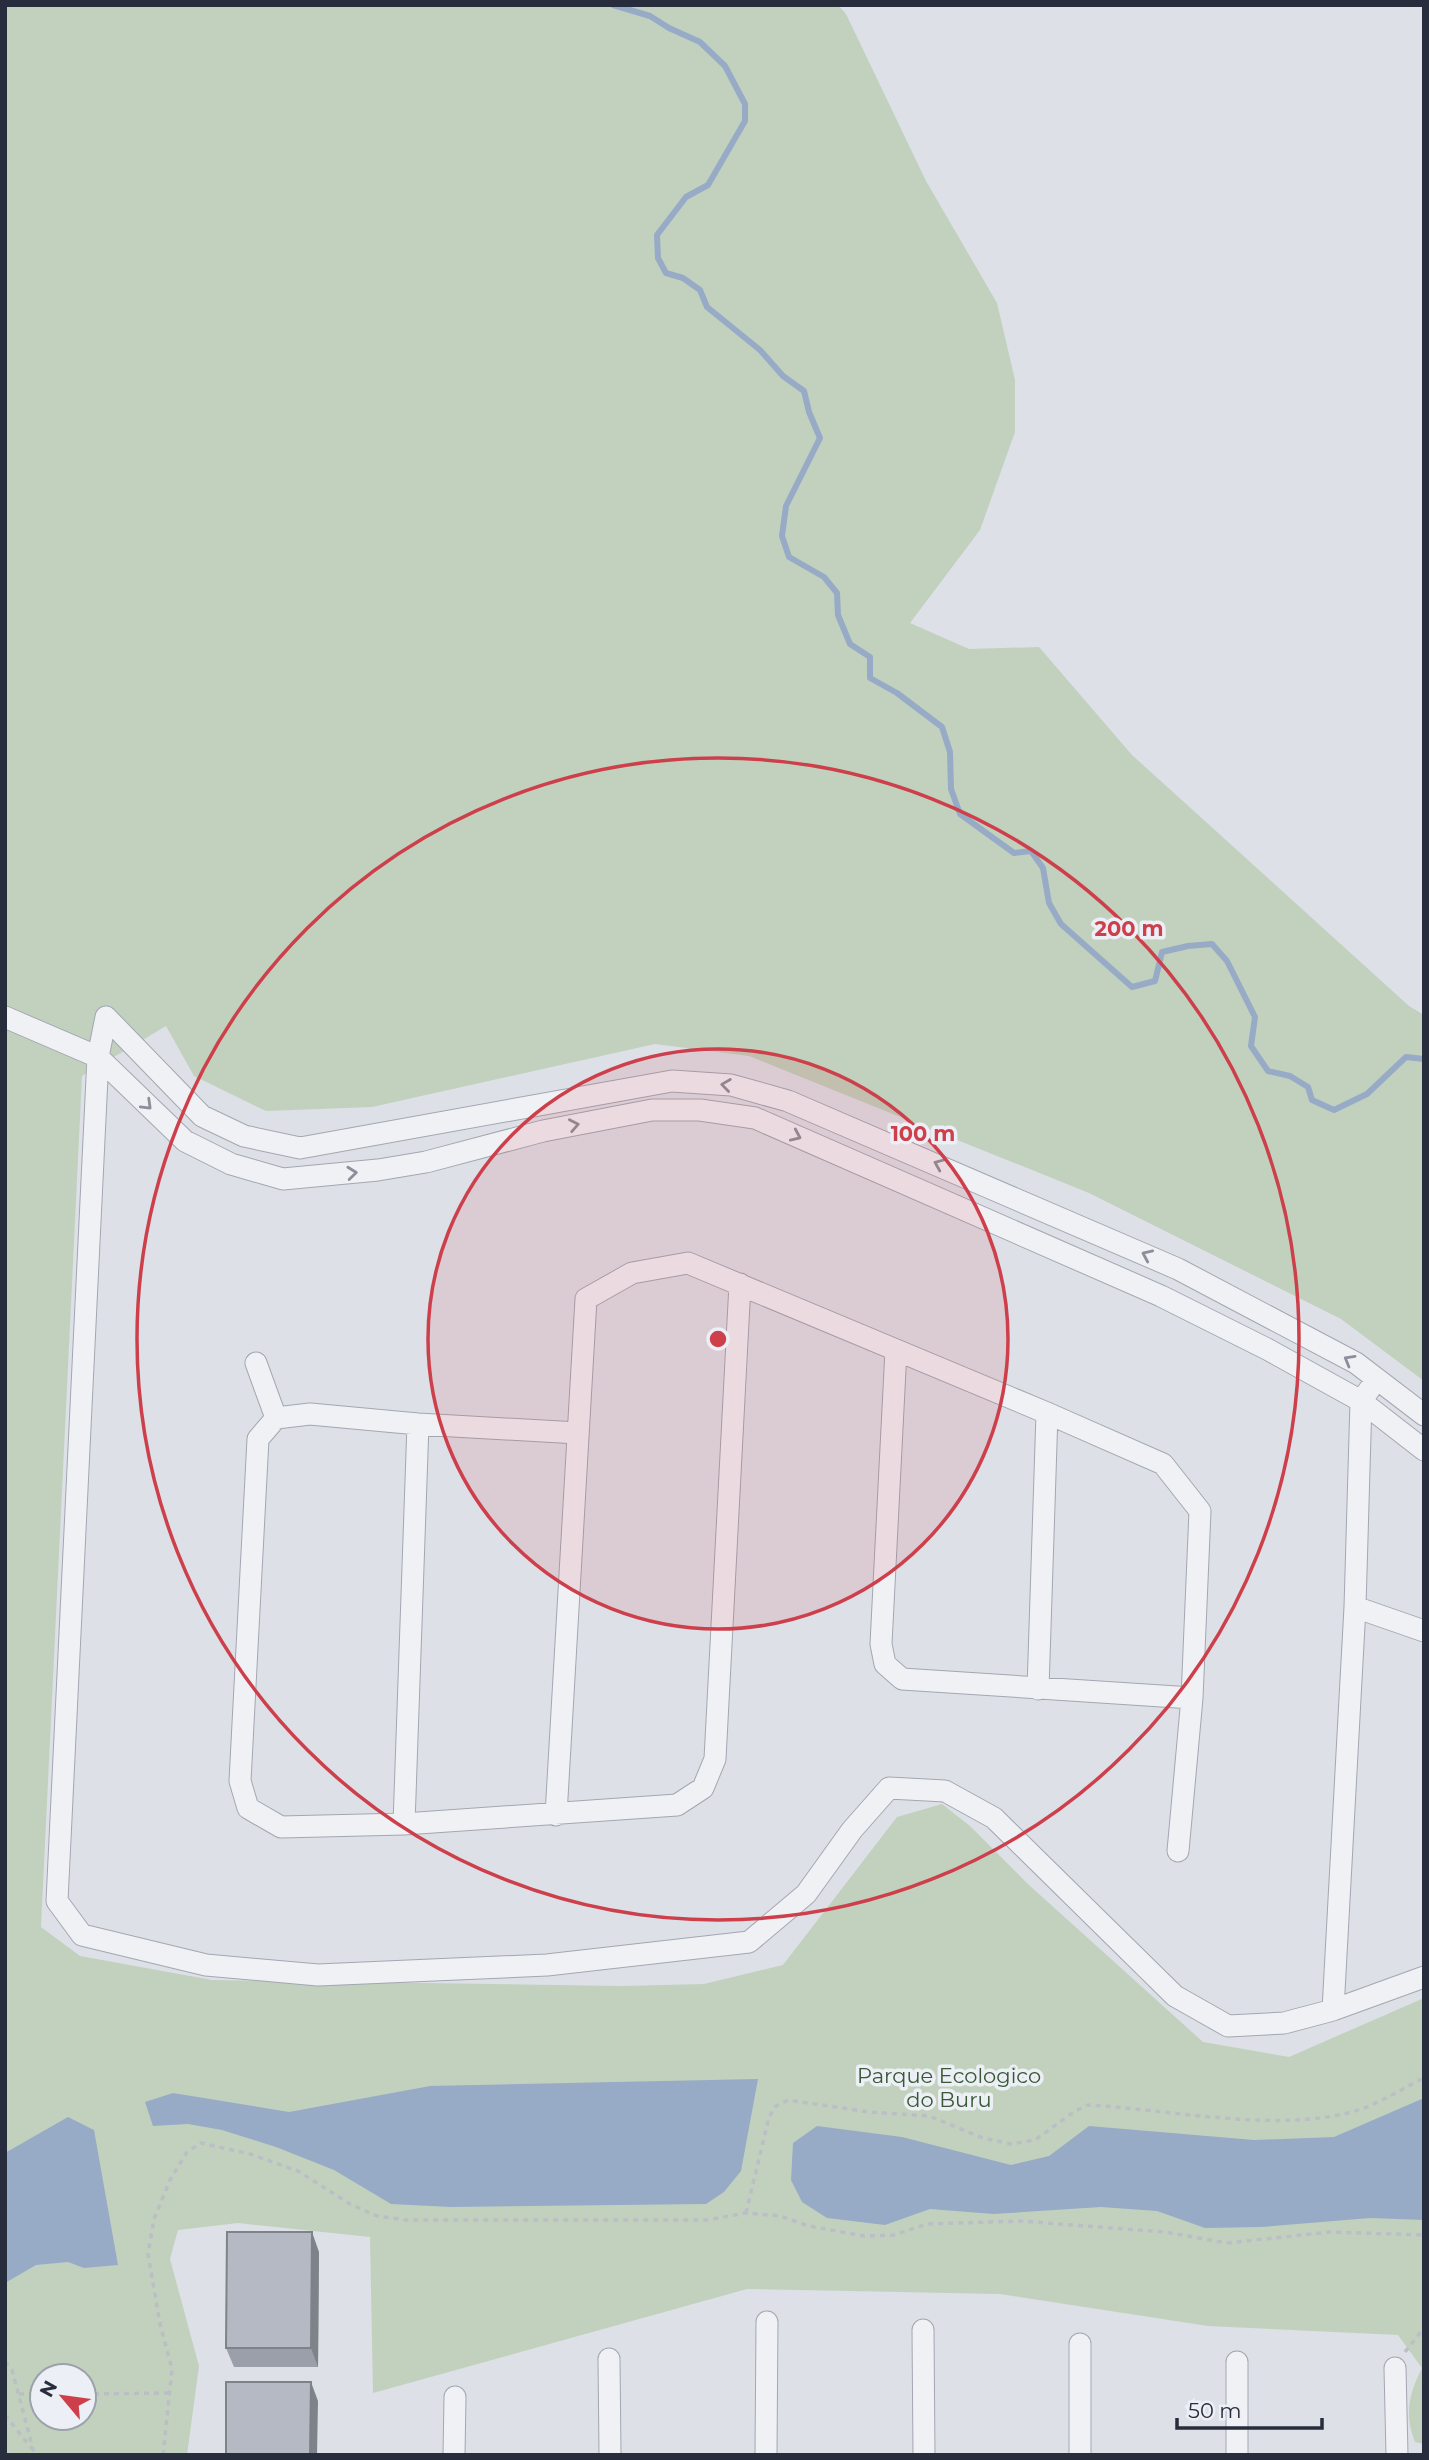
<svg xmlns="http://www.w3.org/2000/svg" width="1429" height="2460" viewBox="0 0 1429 2460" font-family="Montserrat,sans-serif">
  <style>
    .green { fill: #c1d1be; fill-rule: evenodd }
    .water { fill: #97abc7 }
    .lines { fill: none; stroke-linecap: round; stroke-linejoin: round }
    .stream { stroke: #97abc7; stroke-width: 6 }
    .minor-casing { stroke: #a3a7b1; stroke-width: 23 }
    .path { stroke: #bcbec5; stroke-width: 3.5; stroke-dasharray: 5 5; stroke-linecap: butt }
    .minor { stroke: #f0f1f5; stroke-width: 21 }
    .wall { fill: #9b9fa9 }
    .shaded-wall { fill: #7e8289 }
    .building { fill: #b4b9c4; stroke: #7e8289; stroke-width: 2 }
    .oneway { stroke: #8c8f99 }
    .ring { fill: none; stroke: #cd404b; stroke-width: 3.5 }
    .labels { text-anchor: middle; stroke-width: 7; stroke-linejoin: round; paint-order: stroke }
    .park-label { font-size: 21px; fill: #385934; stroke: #eceff5 }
    .centre { fill: #cd404b; stroke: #eceff5; stroke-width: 3.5 }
    .ring-label { font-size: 21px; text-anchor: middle; font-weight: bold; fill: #cd404b; stroke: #eceff5; stroke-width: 7; stroke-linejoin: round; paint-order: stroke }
  </style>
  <rect width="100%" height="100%" fill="#dde0e7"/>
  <!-- green -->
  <path class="green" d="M5,5H838L846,14L926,181L997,303L1015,380V432L980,530L910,623L969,649L1039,647L1132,755L1409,1006L1424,1015V1381L1341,1319L1089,1193L749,1056L655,1044L372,1107L266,1111L194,1076L166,1026L82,1076L41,1927L80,1956L212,1980L622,1986L704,1984L783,1965L897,1817L942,1804L970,1826L1029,1885L1203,2042L1289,2057L1424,1998V2444L1415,2442C1404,2414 1409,2394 1422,2368L1398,2335L1208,2326L1000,2294L747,2289L373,2393L370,2237L238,2223L178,2230L170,2259L199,2366L187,2455H5ZM42,2376H84V2418H42Z"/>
  <!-- water -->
  <path class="water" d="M758,2079L741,2171L724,2192L706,2204L451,2207L391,2204L334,2170L276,2147L222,2130L188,2124L153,2126L145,2102L173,2093L289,2112L430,2086Z
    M1424,2098V2220L1370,2218L1262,2227L1205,2228L1157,2211L1101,2207L994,2214L930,2209L885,2225L827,2218L802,2202L791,2180L793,2143L817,2126L902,2137L1011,2165L1049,2156L1089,2126L1254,2140L1334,2137Z
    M68,2117L94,2130L118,2265L84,2268L68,2262L36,2265L5,2283V2153Z"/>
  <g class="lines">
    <!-- stream -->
    <path class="stream" d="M613,5L650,16L669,28L700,42L725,66L745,104V121L708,185L686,197L657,235L658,258L666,273L683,278L700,290L707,307L760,350L783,376L804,391L809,412L820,438L786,506L782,536L789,557L824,577L837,593L838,615L850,644L870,657V678L897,693L942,727L950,752L951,789L960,814L1014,853L1031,851L1043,868L1049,903L1061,924L1132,987L1155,981L1162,952L1188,946L1212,944L1227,961L1255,1017L1251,1046L1268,1071L1290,1076L1308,1087L1312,1100L1334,1110L1367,1094L1406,1057L1424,1059"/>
    <defs>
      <path id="minor" d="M5,1017L98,1057L185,1141L231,1164L283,1179L378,1170L426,1162L543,1131L652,1110H700L755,1118L1161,1296L1267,1349L1361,1401L1424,1450
        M106,1017L98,1057L57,1901L82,1935L206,1965L318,1975L547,1965L749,1942L806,1894L852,1830L889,1788L945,1791L994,1818L1175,1996L1228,2026L1284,2023L1333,2010L1355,1607L1361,1401L1377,1379
        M106,1017L202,1116L244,1136L300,1148L672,1081L731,1085L788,1101L1178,1269L1356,1363L1424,1415
        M896,1350L881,1644L885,1664L902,1679L1192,1698
        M256,1363L276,1418L258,1439L240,1781L248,1808L281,1827L404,1824L677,1805L703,1788L715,1759L740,1284
        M276,1418L310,1414L418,1424L578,1433
        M1355,1607L1424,1631
        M1038,1689L1047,1413
        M556,1815L586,1299L632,1273L688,1263L1047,1413L1163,1464L1200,1511L1192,1698L1178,1851
        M404,1824L418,1424
        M1333,2010L1424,1977
        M923,2330L924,2455
        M609,2359L610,2455
        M1395,2368L1397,2455
        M454,2455L455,2397
        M766,2455L767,2322
        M1080,2455V2344
        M1237,2455V2362"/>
    </defs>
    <!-- minor casing -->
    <use href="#minor" class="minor-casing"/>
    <!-- path -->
    <path class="path" d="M746,2213L769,2117L776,2106L788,2100L869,2112L929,2116L983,2138L1011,2144L1035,2140L1075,2111L1088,2105C1168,2109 1286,2135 1361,2109C1382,2102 1403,2088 1424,2078
      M1405,2352L1424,2328
      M5,2362L12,2370L34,2453
      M19,2394H42
      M84,2394L169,2393
      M5,2415L32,2449
      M163,2455L172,2369L160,2324L148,2254L154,2219L170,2180L187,2152L201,2143L250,2154L298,2171L350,2204L377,2216L406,2220H707L746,2213L780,2216L809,2226L864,2236L894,2235L927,2224L1020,2221L1165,2232L1227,2243L1330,2232L1424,2235"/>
    <!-- minor -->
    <use href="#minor" class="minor"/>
  </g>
  <!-- wall -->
  <path class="wall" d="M319,2252L318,2367H234L226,2348Z"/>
  <!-- shaded-wall -->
  <path class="shaded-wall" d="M312,2232L319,2252L318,2367L311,2348Z
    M311,2382L318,2401L317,2455H310Z"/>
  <!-- building -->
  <path class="building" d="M227,2232H312L311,2348H226Z
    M226,2382H311L310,2455H226Z"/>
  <!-- one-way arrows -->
  <defs><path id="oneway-chevron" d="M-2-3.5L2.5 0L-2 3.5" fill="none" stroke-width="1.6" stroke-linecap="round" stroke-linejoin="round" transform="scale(1.75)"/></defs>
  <g class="oneway">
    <use href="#oneway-chevron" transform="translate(726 1085) rotate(-172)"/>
    <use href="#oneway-chevron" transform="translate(147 1105) rotate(44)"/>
    <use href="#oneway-chevron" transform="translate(574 1125) rotate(-11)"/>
    <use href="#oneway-chevron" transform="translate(796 1136) rotate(24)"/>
    <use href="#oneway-chevron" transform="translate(939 1164) rotate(-157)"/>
    <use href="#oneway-chevron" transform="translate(352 1173) rotate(-6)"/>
    <use href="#oneway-chevron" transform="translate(1147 1255) rotate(-156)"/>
    <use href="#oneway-chevron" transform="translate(1349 1360) rotate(-150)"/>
  </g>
  <!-- distance rings -->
  <circle cx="718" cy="1339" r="290" fill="#cd404b" fill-opacity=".12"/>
  <g class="ring">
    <circle cx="718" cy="1339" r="290"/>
    <circle cx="718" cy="1339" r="581"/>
  </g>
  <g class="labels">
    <!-- park labels -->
    <g class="park-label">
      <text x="949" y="2083">Parque Ecologico<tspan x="949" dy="24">do Buru</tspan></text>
    </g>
  </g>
  <circle cx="718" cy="1339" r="10" class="centre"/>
  <g class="ring-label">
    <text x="1129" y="936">200 m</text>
    <text x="923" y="1141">100 m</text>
  </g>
  <!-- border -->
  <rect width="1429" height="2460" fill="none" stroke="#272d3d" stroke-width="14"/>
  <!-- north arrow -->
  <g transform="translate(63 2397) rotate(299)"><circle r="33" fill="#eceff5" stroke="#9da1ab" stroke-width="2"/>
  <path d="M0-5L12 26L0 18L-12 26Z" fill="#cd404b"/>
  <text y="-10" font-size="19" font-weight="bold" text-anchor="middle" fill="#272d3d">N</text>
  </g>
  <!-- scale -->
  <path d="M1177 2418v10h145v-10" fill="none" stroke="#272d3d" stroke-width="3.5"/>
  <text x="1188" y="2418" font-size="21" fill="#272d3d" stroke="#eceff5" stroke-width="5" paint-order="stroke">50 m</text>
</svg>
